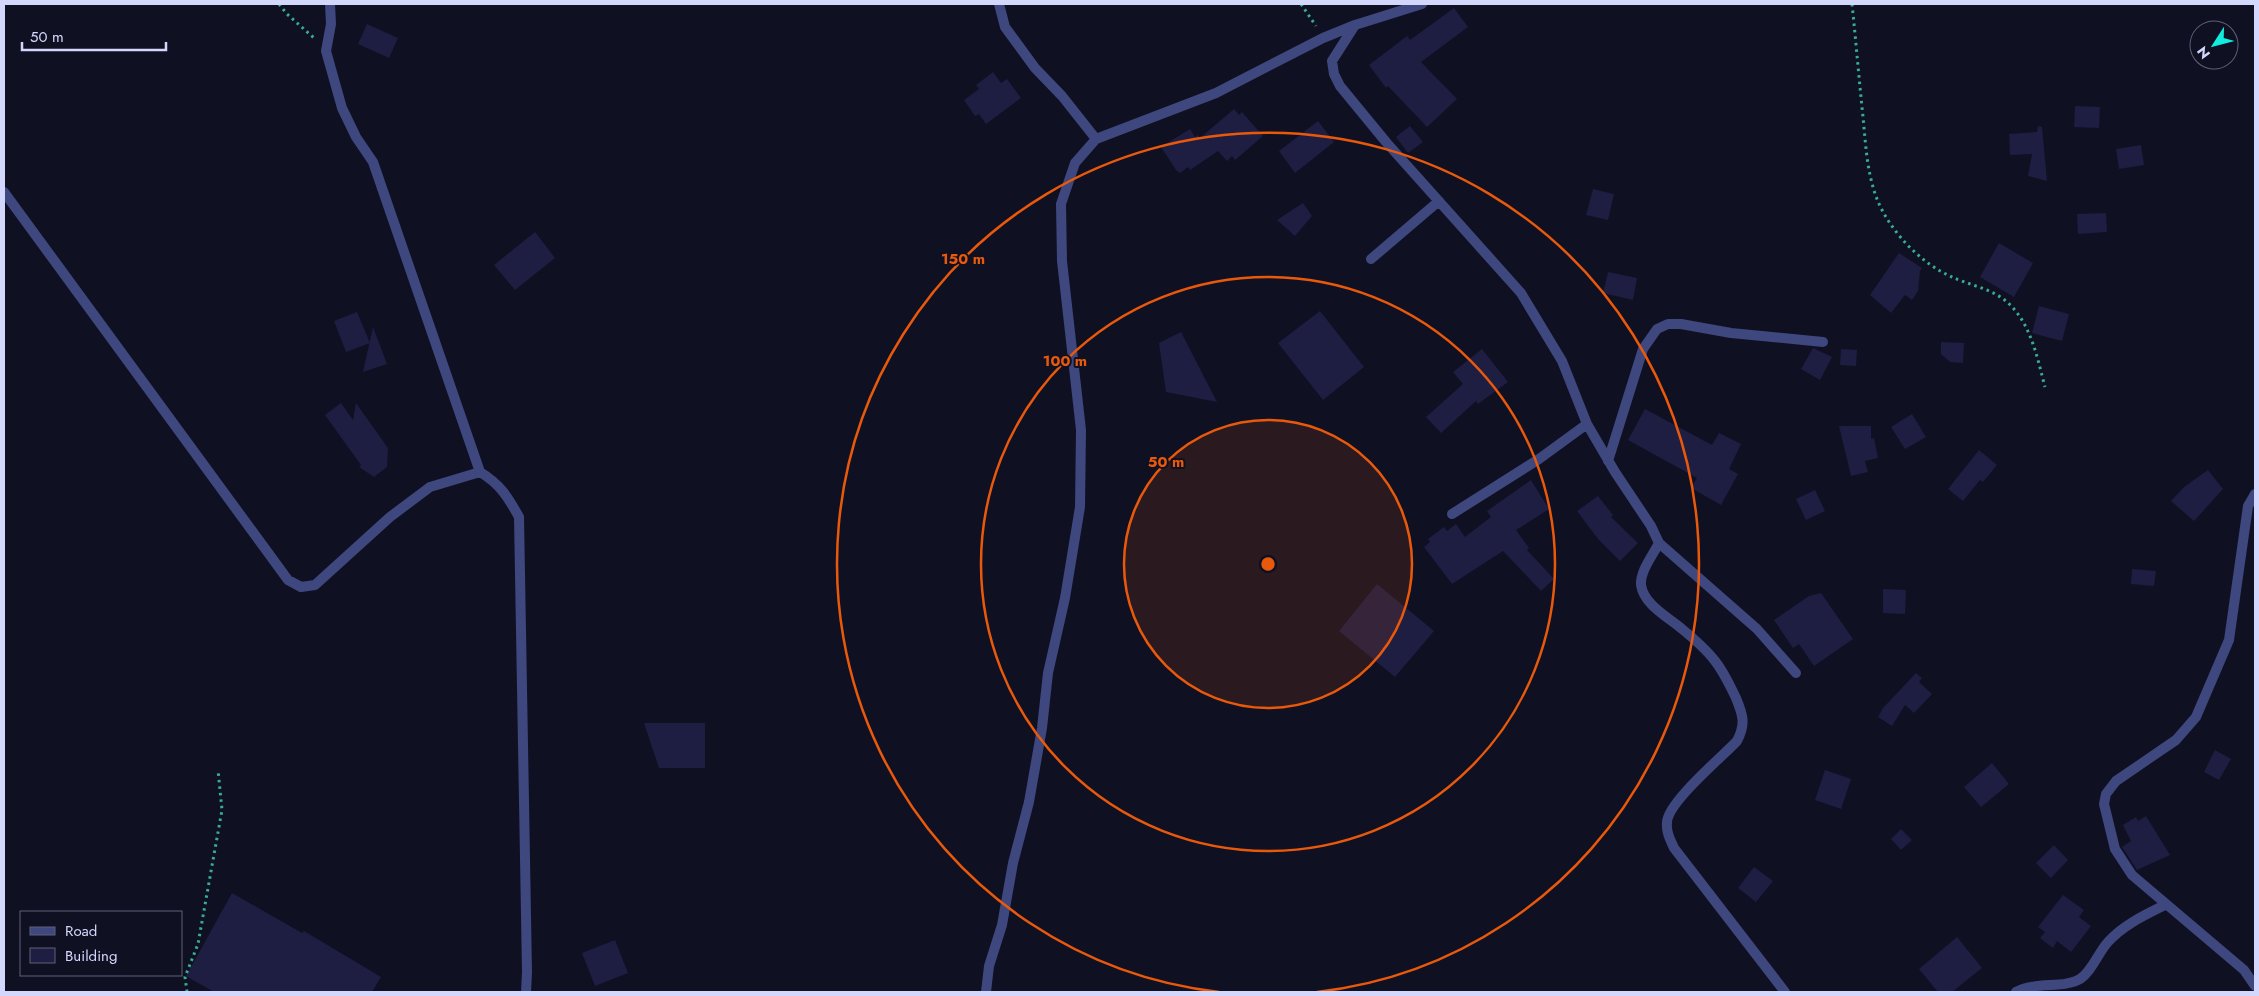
<svg xmlns="http://www.w3.org/2000/svg" width="2259" height="996" viewBox="0 0 2259 996" font-family="Jost,sans-serif">
  <style>
    .building { fill: #1e1d42 }
    .lines { fill: none; stroke-linecap: round; stroke-linejoin: round }
    .path { stroke: #37ad92; stroke-width: 3; stroke-dasharray: 2.5 4; stroke-linecap: butt }
    .street { stroke: #3e477e; stroke-width: 10 }
    .ring { fill: none; stroke: #e8590c; stroke-width: 2.5 }
    .centre { fill: #e8590c; stroke: #101023; stroke-width: 2.5 }
    .ring-label { font-size: 15px; text-anchor: middle; font-weight: bold; fill: #e8590c; stroke: #101023; stroke-width: 4; stroke-linejoin: round; paint-order: stroke }
  </style>
  <rect width="100%" height="100%" fill="#101023"/>
  <!-- building -->
  <path class="building" d="M1454,8L1468,27L1421,62L1457,99L1427,127L1388,86L1386,88L1369,65L1407,36L1410,40Z
    M367,24L398,38L389,58L358,44Z
    M993,72L1001,83L1007,79L1021,98L986,124L979,114L975,116L964,100L979,89L976,85Z
    M2075,106L2100,107L2099,128L2074,127Z
    M1234,109L1239,115L1242,112L1263,136L1235,160L1232,156L1227,161L1218,151L1190,170L1188,167L1180,173L1176,170L1161,147L1190,129L1195,137L1198,135L1200,138Z
    M1318,121L1334,142L1295,173L1279,151Z
    M1410,126L1423,142L1408,153L1396,137Z
    M2038,126L2042,127L2047,181L2028,176L2032,154L2010,155L2009,134L2037,132Z
    M2141,145L2144,165L2119,169L2116,149Z
    M1593,189L1614,194L1608,220L1586,215Z
    M1303,203L1312,216L1295,236L1277,220Z
    M2106,213L2107,232L2078,234L2077,214Z
    M535,232L555,258L515,290L494,265Z
    M1999,243L2033,263L2014,297L1980,277Z
    M1899,253L1922,268L1920,271L1918,291L1912,300L1905,295L1891,313L1870,295Z
    M1608,272L1637,278L1633,300L1603,293Z
    M2039,306L2069,314L2062,341L2032,333Z
    M1320,311L1364,367L1323,400L1278,343Z
    M357,312L370,343L346,352L334,321Z
    M373,327L387,364L363,372Z
    M1181,332L1217,402L1166,392L1159,343Z
    M1941,342L1964,343L1963,363L1950,362L1941,354Z
    M1813,348L1832,357L1820,380L1801,369Z
    M1482,349L1508,382L1478,404L1476,401L1441,433L1426,417L1463,384L1453,372Z
    M1841,349L1857,350L1856,366L1840,365Z
    M341,403L353,420L356,403L388,448L387,467L374,477L359,467L361,465L325,415Z
    M1645,409L1712,445L1719,433L1741,444L1729,469L1738,474L1721,505L1691,488L1697,478L1628,440Z
    M1912,414L1926,437L1905,449L1891,427Z
    M1839,426H1871V439L1874,438L1878,458L1865,461L1868,472L1851,476Z
    M1979,450L1997,465L1983,482L1980,480L1963,501L1948,489Z
    M2208,470L2223,489L2194,521L2171,501L2184,487Z
    M1531,480L1549,509L1516,530L1529,548L1527,550L1554,579L1541,591L1503,551L1452,584L1424,547L1430,542L1428,539L1444,527L1447,531L1456,524L1465,537L1491,517L1487,511Z
    M1815,490L1825,511L1806,520L1796,499Z
    M1598,496L1613,515L1611,517L1638,543L1620,561L1598,539L1577,511Z
    M2132,569L2156,571L2154,586L2131,584Z
    M1377,584L1434,631L1395,677L1339,631Z
    M1883,589L1906,590L1905,614L1883,613Z
    M1821,593L1853,639L1814,666L1799,644L1793,648L1774,620L1809,596Z
    M1916,673L1922,678L1919,682L1932,694L1914,713L1905,705L1892,726L1878,717L1883,708Z
    M644,723H705V768H659Z
    M2215,750L2231,759L2219,780L2204,772Z
    M1992,763L2009,784L1981,807L1964,787Z
    M1825,770L1851,779L1841,809L1815,800Z
    M2146,816L2170,855L2137,870L2122,847L2131,841L2123,825L2136,817L2138,821Z
    M1901,829L1912,840L1901,850L1891,839Z
    M2054,845L2068,860L2051,878L2036,863Z
    M1754,867L1773,881L1756,902L1738,888Z
    M232,893L302,933L304,931L381,977L372,992H214L186,976Z
    M2063,895L2084,910L2079,917L2091,926L2071,952L2057,941L2053,948L2040,938L2045,932L2038,927Z
    M1957,937L1982,968L1952,992H1938L1919,969Z
    M615,940L628,973L595,986L582,953Z"/>
  <g class="lines">
    <!-- path -->
    <path class="path" d="M279,4L287,14L314,38
      M1301,4L1316,26
      M1852,4C1856,42 1859,79 1863,117C1866,147 1867,178 1880,206C1894,235 1922,264 1952,277C1969,285 1993,289 2007,302C2031,323 2037,357 2045,387
      M187,992L185,977L198,944L222,810L218,770"/>
    <!-- street -->
    <path class="street" d="M999,4L1005,27L1035,68L1062,96L1096,139
      M1355,25L1332,61L1334,74L1340,86L1386,142L1521,293L1562,361L1587,424L1615,472L1651,526L1659,543C1653,555 1640,571 1641,585C1644,605 1668,617 1682,629C1693,638 1706,649 1715,661C1724,672 1730,686 1736,698C1743,715 1746,724 1737,741C1722,757 1668,802 1667,822C1666,832 1670,839 1674,848L1785,992
      M4,192L288,580L301,587L315,585L390,517L430,487L480,472L373,162L356,137L342,108L326,51L331,24L330,4
      M1371,259L1439,201
      M1608,461L1643,349L1657,329L1668,324H1681L1731,333L1823,342
      M480,472C500,484 508,497 519,517L527,972L526,992
      M2255,494L2248,506L2229,640L2196,717L2176,740L2116,781L2106,794L2104,804L2115,849L2132,875L2244,970L2255,986
      M1452,514L1539,459L1587,424
      M1659,543L1757,629L1796,673
      M986,992L989,966L1002,925L1013,863L1029,802L1042,728L1048,673L1065,598L1080,507L1081,430L1062,261L1061,204L1075,163L1096,139L1216,93L1323,38L1355,25L1422,4
      M2016,992C2036,981 2063,989 2080,979C2092,971 2098,953 2108,942C2123,925 2145,915 2165,905"/>
  </g>
  <!-- distance rings -->
  <circle cx="1268" cy="564" r="144" fill="#e8590c" fill-opacity=".12"/>
  <g class="ring">
    <circle cx="1268" cy="564" r="144"/>
    <circle cx="1268" cy="564" r="287"/>
    <path d="M1219 992A431 431 0 1 1 1317 992"/>
  </g>
  <circle cx="1268" cy="564" r="8" class="centre"/>
  <g class="ring-label">
    <text x="963" y="264">150 m</text>
    <text x="1065" y="366">100 m</text>
    <text x="1166" y="467">50 m</text>
  </g>
  <!-- border -->
  <rect width="2259" height="996" fill="none" stroke="#d4d7fc" stroke-width="10"/>
  <!-- legend -->
  <rect x="20" y="911" width="162" height="65" fill="#101023" stroke="#5e607a"/>
  <rect x="30" y="927" width="25" height="8" fill="#3e477e" stroke="#5e607a"/>
  <text x="65" y="936" font-size="15" fill="#d4d7fc">Road</text>
  <rect x="30" y="948" width="25" height="15" fill="#1e1d42" stroke="#5e607a"/>
  <text x="65" y="961" font-size="15" fill="#d4d7fc">Building</text>
  <!-- north arrow -->
  <g transform="translate(2214 45) rotate(234)"><circle r="24" fill="#101023" stroke="#5e607a"/>
  <path d="M0-4L9 19L0 12L-9 19Z" fill="#10ecdd"/>
  <text y="-8" font-size="14" font-weight="bold" text-anchor="middle" fill="#d4d7fc">N</text>
  </g>
  <!-- scale -->
  <path d="M22 42v8h144v-8" fill="none" stroke="#d4d7fc" stroke-width="2.5"/>
  <text x="30" y="42" font-size="15" fill="#d4d7fc" stroke="#101023" stroke-width="4" paint-order="stroke">50 m</text>
</svg>
